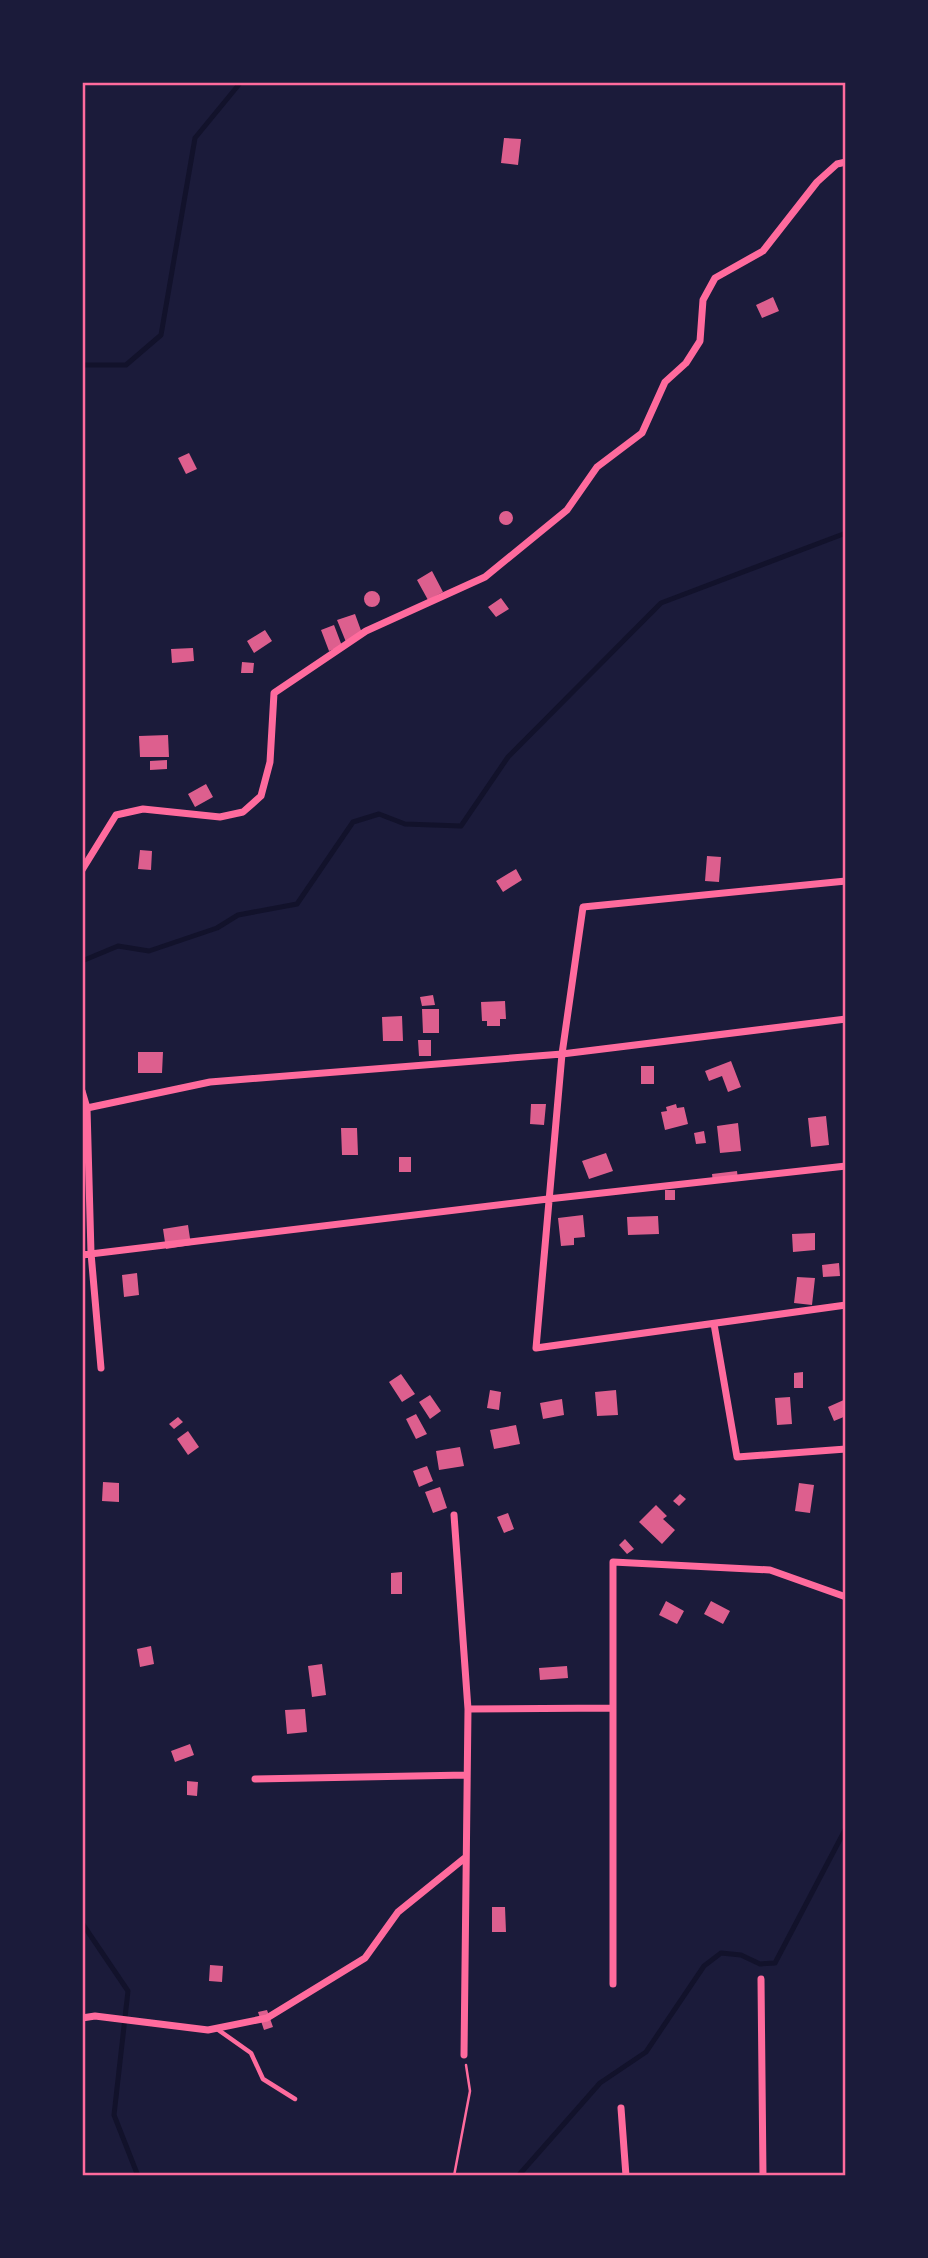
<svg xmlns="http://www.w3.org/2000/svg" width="928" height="2258" viewBox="0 0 928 2258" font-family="Manrope,sans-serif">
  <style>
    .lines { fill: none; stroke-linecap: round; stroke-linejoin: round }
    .stream { stroke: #12122b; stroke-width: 5 }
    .building { fill: #dd5f8e }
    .path { stroke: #ff6b9d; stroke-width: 2.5 }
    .service { stroke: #ff6b9d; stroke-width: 4.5 }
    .minor { stroke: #ff6b9d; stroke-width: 7 }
    .neatline { fill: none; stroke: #ff6b9d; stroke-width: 2.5 }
  </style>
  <rect width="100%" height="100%" fill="#1b1b3a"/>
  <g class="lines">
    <!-- stream -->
    <path class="stream" d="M82,365H126L161,335L195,138L241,82
      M82,961L118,946L149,951L217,928L238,915L297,904L353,822L379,814L405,824L461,826L508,757L661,603L846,533
      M82,1923L128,1991L114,2115L138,2176
      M518,2176L600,2083L646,2052L704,1966L721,1953L741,1955L760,1964L775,1963L846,1828"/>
  </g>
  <!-- building -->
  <path class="building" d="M504,138L521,139L518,165L501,163Z
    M773,297L779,311L762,318L756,305Z
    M189,453L197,469L186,474L178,458Z
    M499 518a7 7 0 1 1 14 0a7 7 0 1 1-14 0Z
    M432,571L443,592L428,600L417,580Z
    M364 599a8 8 0 1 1 16 0a8 8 0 1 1-16 0Z
    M501,598L509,609L496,617L488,607Z
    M355,614L363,636L346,642L337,620Z
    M334,625L342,646L329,651L321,630Z
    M265,630L272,641L254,653L247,641Z
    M193,648L194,661L172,663L171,649Z
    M242,662L254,663L253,673H241Z
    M168,735L169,757H140L139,736Z
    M167,760V769L150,770V761Z
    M206,784L213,797L195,807L188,794Z
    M140,850L152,851L151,870L138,869Z
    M707,856L721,857L719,882L705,881Z
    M516,869L522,880L503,892L496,881Z
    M433,995L435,1005L422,1006L420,997Z
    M505,1001L506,1019H500V1026H487V1021H482L481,1002Z
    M422,1009H439V1033H423Z
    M402,1016L403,1041H383L382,1017Z
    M418,1040H431V1056H419Z
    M138,1052H163L162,1073H138Z
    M731,1061L741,1087L728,1092L722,1076L709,1081L705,1071Z
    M641,1066H654V1084H641Z
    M531,1104H546L544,1125L530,1124Z
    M676,1104L677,1108L684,1107L688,1124L665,1130L661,1112L667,1111L666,1107Z
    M826,1116L829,1145L811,1147L808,1118Z
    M738,1123L741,1151L720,1153L717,1126Z
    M341,1128H357L358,1155H342Z
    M704,1131L706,1143L696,1144L694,1133Z
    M606,1153L613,1171L589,1179L582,1161Z
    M399,1157H411V1172H399Z
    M737,1171L738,1180L713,1183L712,1174Z
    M665,1190H675V1200H665Z
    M583,1215L585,1237L574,1238V1245L561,1246L558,1218Z
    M658,1216L659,1234L628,1235L627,1217Z
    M188,1225L191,1245L166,1249L163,1229Z
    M815,1233V1250L793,1252L792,1234Z
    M839,1263L840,1276L823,1277L822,1265Z
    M137,1273L139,1295L124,1297L122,1275Z
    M797,1277L815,1278L812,1305L794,1303Z
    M803,1372V1388H794V1373Z
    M401,1374L415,1394L402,1402L389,1382Z
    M490,1390L501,1392L499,1410L487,1408Z
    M616,1390L618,1415L597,1416L595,1392Z
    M430,1395L441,1411L430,1419L419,1402Z
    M790,1397L792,1424L777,1425L775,1398Z
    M562,1399L564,1415L543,1419L540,1403Z
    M846,1399V1416L834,1421L828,1407Z
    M416,1414L427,1434L416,1439L406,1419Z
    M178,1417L183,1422L174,1429L169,1424Z
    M516,1425L520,1444L494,1449L490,1430Z
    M188,1431L199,1447L188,1455L177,1439Z
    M460,1447L464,1466L439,1470L436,1451Z
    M427,1466L433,1481L419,1487L413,1471Z
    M103,1482L119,1483V1502L102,1501Z
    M799,1483L814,1485L810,1513L795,1511Z
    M440,1487L447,1508L433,1513L425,1492Z
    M680,1494L686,1499L679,1506L673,1501Z
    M656,1505L667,1516L663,1519L675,1530L662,1544L639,1522Z
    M508,1513L514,1529L504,1533L497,1517Z
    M625,1539L634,1549L627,1554L619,1545Z
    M402,1572V1594H391V1573Z
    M666,1601L684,1611L677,1624L659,1615Z
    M711,1601L730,1611L723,1624L704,1614Z
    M151,1646L154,1664L140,1667L137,1649Z
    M322,1664L326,1695L312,1697L308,1666Z
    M567,1666L568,1678L540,1680L539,1668Z
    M305,1709L307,1732L287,1734L285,1710Z
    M190,1744L194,1755L175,1762L171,1751Z
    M187,1781L198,1782L197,1796L187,1795Z
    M492,1907H505L506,1932H492Z
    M210,1965L223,1966L222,1982L209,1981Z
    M267,2010L273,2027L264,2030L258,2012Z"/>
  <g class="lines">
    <!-- path -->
    <path class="path" d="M454,2176L470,2091L466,2065"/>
    <!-- service -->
    <path class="service" d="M217,2029L251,2053L263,2079L295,2099"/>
    <!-- minor -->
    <path class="minor" d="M82,870L116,815L143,809L220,817L243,812L261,796L270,762L274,693L366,631L485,577L567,510L597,467L642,433L665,382L686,363L700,341L703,300L715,278L763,251L817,182L837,164L846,162
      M846,881L583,907L562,1054L536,1348L846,1305
      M82,1091L87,1108L91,1253L101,1368
      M87,1108L210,1082L562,1054L846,1019
      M82,1255L548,1199L846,1166
      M714,1324L737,1457L846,1449
      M454,1515L468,1709L464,2055
      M468,1709L613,1708
      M255,1779L467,1775
      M761,1979L763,2176
      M613,1984V1562L770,1570L846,1597
      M82,2018L95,2016L208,2030L267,2018L365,1958L398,1912L466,1857
      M621,2108L626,2176"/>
  </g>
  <!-- border -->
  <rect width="928" height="2258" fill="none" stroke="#1b1b3a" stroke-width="168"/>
  <rect x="84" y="84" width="760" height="2090" class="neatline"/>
</svg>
